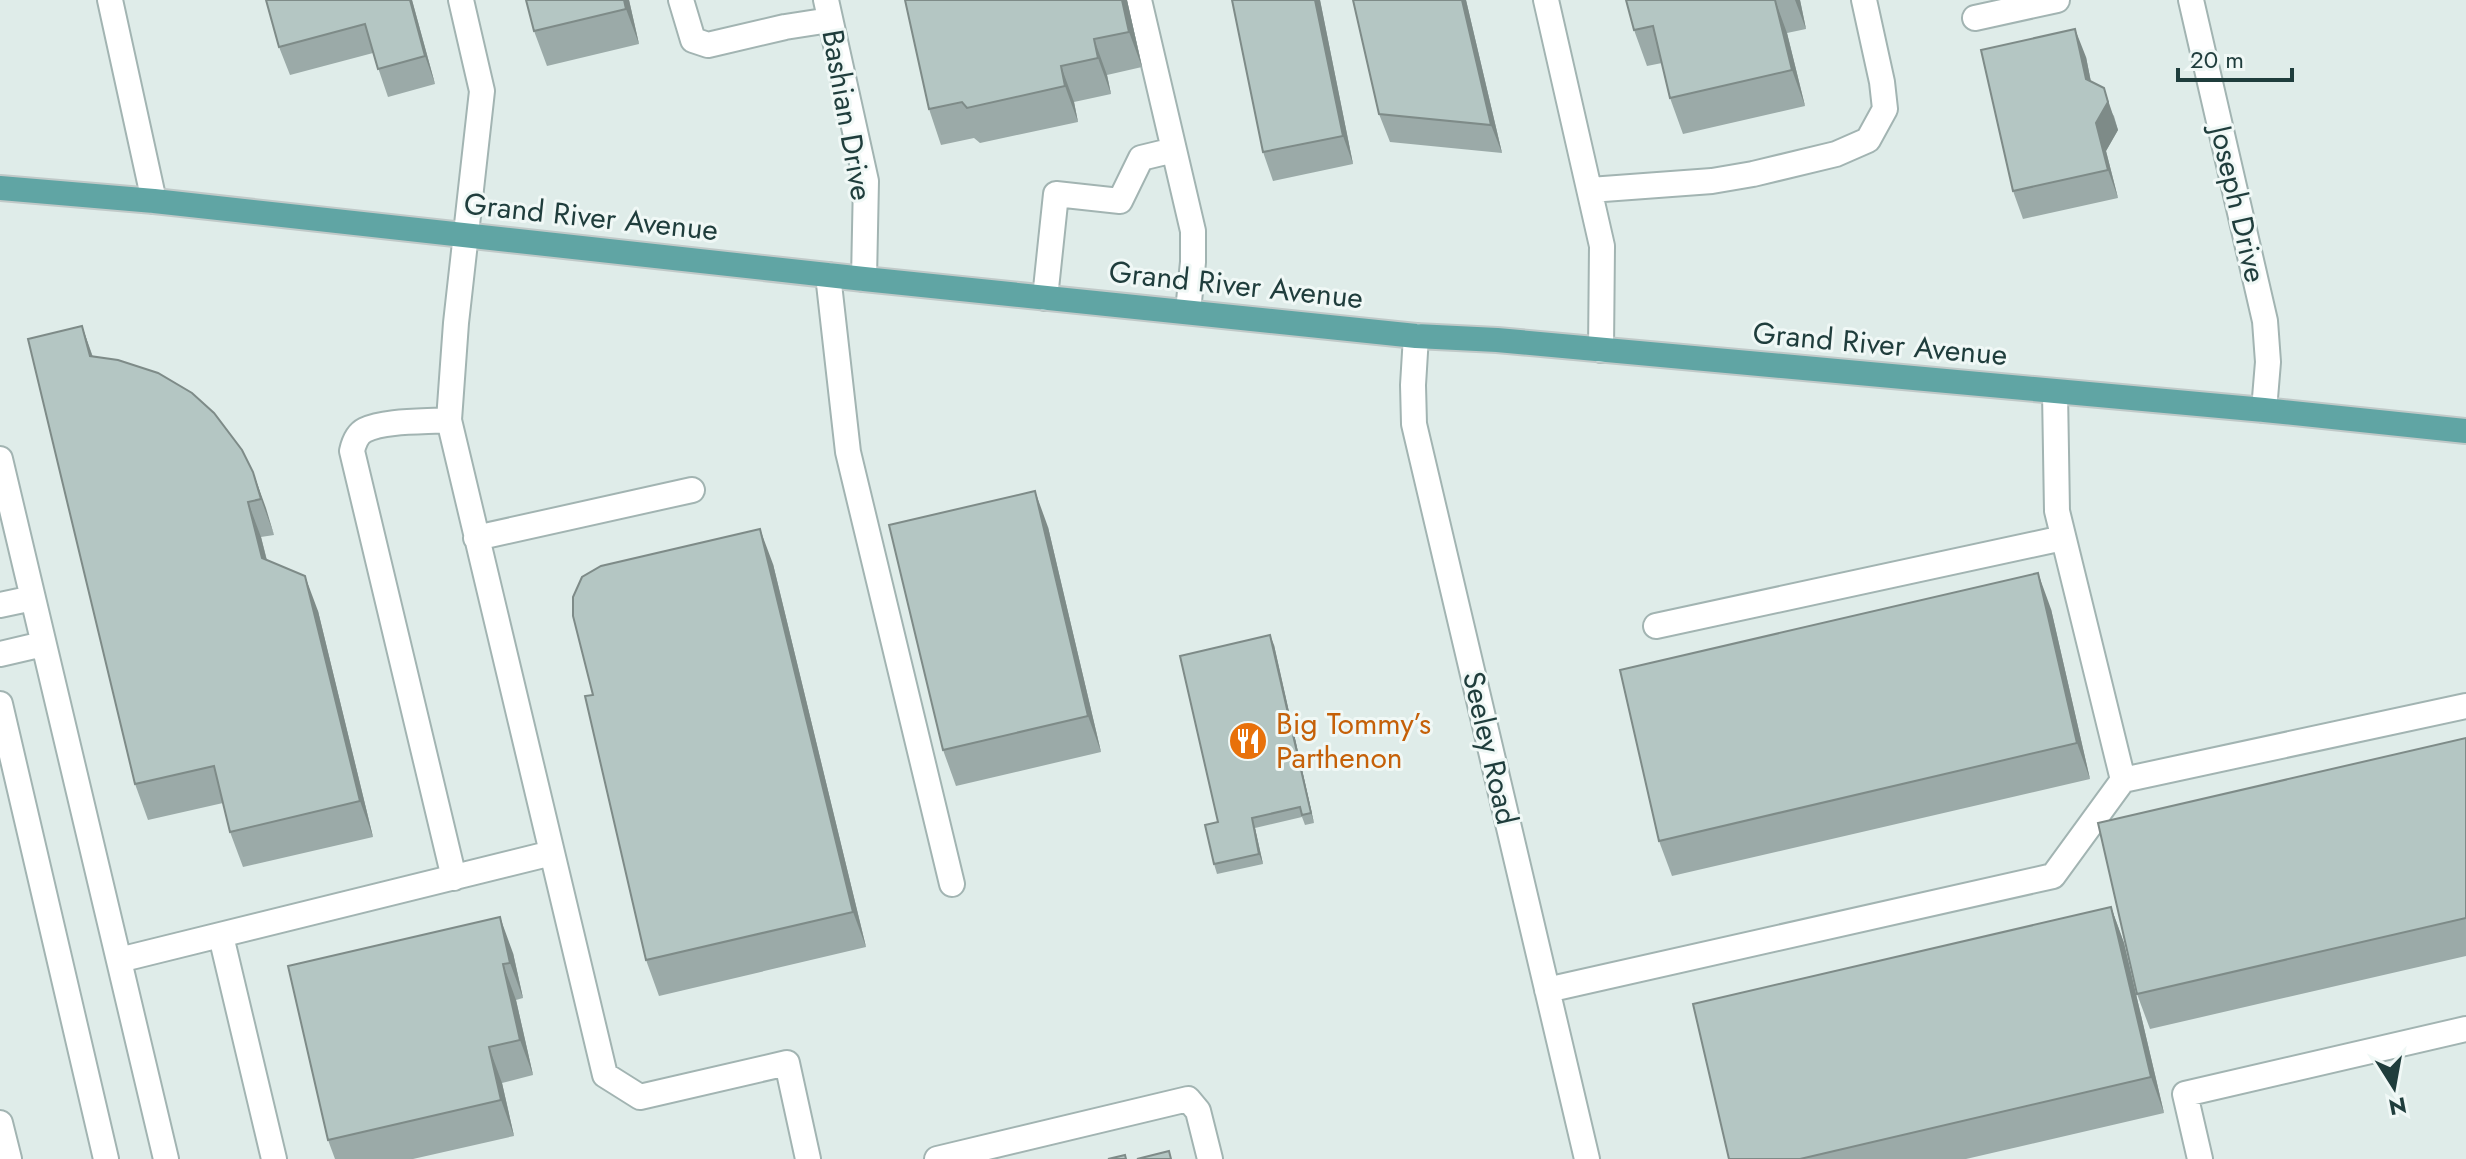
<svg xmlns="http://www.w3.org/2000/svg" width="2466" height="1159" viewBox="0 0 2466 1159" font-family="Jost,sans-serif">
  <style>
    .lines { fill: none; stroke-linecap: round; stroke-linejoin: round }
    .minor-casing { stroke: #a2b4b2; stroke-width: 28 }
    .major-casing { stroke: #c0c9c8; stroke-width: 28 }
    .minor { stroke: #fff; stroke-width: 24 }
    .major { stroke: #60a5a4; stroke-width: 24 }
    .wall { fill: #9baaa8 }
    .shaded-wall { fill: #7e8b88 }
    .building { fill: #b4c6c3; stroke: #7e8b88; stroke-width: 2 }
    .labels { text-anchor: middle; stroke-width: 6; stroke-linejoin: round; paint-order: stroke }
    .street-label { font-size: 30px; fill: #1f3d3c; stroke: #f0f8f6 }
    .food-label { font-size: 30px; fill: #c56008; stroke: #f0f8f6; text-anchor: start }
  </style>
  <rect width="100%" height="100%" fill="#dfece9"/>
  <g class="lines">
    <defs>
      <path id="minor" d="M110,0L154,201
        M461,0L482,91L456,323L449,420L605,1075L640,1097L787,1063L808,1159
        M681,0L693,40L708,45L785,27L830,20
        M826,0L866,181L864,279
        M1139,0L1193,231V262L1188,311
        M1546,0L1602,246L1601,350
        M2191,0L2265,321L2268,362L2264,410
        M1975,18L2057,0
        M1590,190L1712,181L1753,174L1836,154L1868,140L1885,109L1882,82L1864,0
        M828,275L848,452L952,884
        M1045,298L1056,194L1120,201L1141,158L1174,150
        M1416,336L1413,385L1414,424L1587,1159
        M2055,392L2057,511L2123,780
        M449,420C427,422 385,420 365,430C357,434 354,442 352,451L454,878
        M0,459L166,1159
        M476,538L692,490
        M0,605L33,598
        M1656,626L2063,538
        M0,654L43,644
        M0,704L106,1159
        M221,936L274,1159
        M119,960L552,853
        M1547,990L2053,876L2123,780L2466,706
        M0,1123L9,1159
        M937,1159L1188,1099L1198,1111L1210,1159
        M2200,1159L2185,1094L2466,1029"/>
      <path id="major" d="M0,188L154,201L864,279L1416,336L1497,340L2264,410L2466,431"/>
    </defs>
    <!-- minor casing -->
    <use href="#minor" class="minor-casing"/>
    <!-- major casing -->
    <use href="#major" class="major-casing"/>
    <!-- minor -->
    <use href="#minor" class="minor"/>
    <!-- major -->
    <use href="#major" class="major"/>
  </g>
  <!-- wall -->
  <path class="wall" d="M266,0H412L435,84L388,97L373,53L290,75L279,47Z
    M629,0L639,44L547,66L534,31Z
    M905,0H1127L1142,67L1107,75L1111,94L1074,102L1078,122L980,143L974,138L941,145L929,109Z
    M1320,0L1353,164L1273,181L1263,152Z
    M1466,0L1502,153L1390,142L1379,114Z
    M1626,0H1800L1806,29L1787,33L1805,106L1683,134L1670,98L1662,63L1647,66L1634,30Z
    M2086,57L2091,82L2114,116L2118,130L2106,151L2118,198L2023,219L2013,191Z
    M82,326L93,357L253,472L274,535L261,537L267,560L318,611L373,837L243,867L230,832L223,803L148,820L135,784Z
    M1048,527L1101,752L956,786L943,750Z
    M773,564L866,947L659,996L646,960L593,695Z
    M2051,609L2090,779L1672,876L1659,841Z
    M1274,645L1314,823L1305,825L1302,817L1255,828L1263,864L1217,874L1214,864L1218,822Z
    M2466,738V956L2150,1029L2137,994Z
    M2111,907L2124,943L2164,1113L1966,1159H1729Z
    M513,953L523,998L516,1000L533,1075L502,1083L514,1136L413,1159H335L328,1140Z"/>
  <!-- shaded-wall -->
  <path class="shaded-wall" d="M410,0H412L435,84L425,56Z
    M624,0H629L639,44L626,9Z
    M1122,0H1127L1142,67L1129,32Z
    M1315,0H1320L1353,164L1343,136Z
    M1462,0H1466L1502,153L1491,125Z
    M1775,0L1787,33L1805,106L1792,70Z
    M1795,0H1800L1806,29Z
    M2075,29L2086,57L2096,107L2086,79Z
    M1094,39L1107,75L1111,94L1098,58Z
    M1061,66L1074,102L1078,122L1065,86Z
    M2104,88L2118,130L2106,151L2118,198L2108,170L2096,123Z
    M82,326L94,361L90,356Z
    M253,472L266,508L274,535L261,499Z
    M1035,491L1048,527L1101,752L1088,716Z
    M248,502L261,537L275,594L262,558Z
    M760,529L773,564L866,947L853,912Z
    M2038,573L2051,609L2090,779L2077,743Z
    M305,576L318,611L373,837L360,801Z
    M1270,635L1274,645L1314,823L1311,813Z
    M1252,818L1255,828L1263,864L1259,854Z
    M2111,907L2124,943L2164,1113L2151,1077Z
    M500,917L513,953L523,998L510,963Z
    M503,964L516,1000L533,1075L520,1040Z
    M489,1047L502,1083L514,1136L501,1100Z"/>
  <!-- building -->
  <path class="building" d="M266,0H410L425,56L378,69L365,24L279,47Z
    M526,0H624L626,9L534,31Z
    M905,0H1122L1129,32L1094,39L1098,58L1061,66L1065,86L967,108L962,102L929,109Z
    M1232,0H1315L1343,136L1263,152Z
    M1353,0H1462L1491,125L1379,114Z
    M1626,0H1775L1792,70L1670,98L1653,26L1634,30Z
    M2075,29L2086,79L2104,88L2108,102L2096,123L2108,170L2013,191L1981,50Z
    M82,326L90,356L118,360L158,373L192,393L214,413L242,450L253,472L261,499L248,502L262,558L305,576L360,801L230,832L214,766L135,784L28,339Z
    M1035,491L1088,716L943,750L889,525Z
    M760,529L853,912L646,960L585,696L593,695L573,616V597L582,577L601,566Z
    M2038,573L2077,743L1659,841L1620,670Z
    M1270,635L1311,813L1302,815L1300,807L1252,818L1259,854L1214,864L1205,825L1218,822L1180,656Z
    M2466,738V918L2137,994L2098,823Z
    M2111,907L2151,1077L1800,1159H1729L1693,1004Z
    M500,917L510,963L503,964L520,1040L489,1047L501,1100L328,1140L288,966Z
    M1169,1151L1171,1159H1137Z
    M1125,1155L1126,1159H1108Z"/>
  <!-- icons -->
  <defs>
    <symbol id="restaurant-disc" viewBox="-11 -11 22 22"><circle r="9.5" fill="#e8710a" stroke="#f0f8f6"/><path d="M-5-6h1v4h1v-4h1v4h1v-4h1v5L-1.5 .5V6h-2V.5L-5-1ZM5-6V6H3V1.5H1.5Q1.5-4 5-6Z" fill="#fff"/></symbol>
  </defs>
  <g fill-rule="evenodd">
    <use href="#restaurant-disc" x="1226" y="719" width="44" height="44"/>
  </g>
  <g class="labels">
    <!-- street labels -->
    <g class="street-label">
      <text transform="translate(847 115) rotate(80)" y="10">Bashian Drive</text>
      <text transform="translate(2238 204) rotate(77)" y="10">Joseph Drive</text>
      <text transform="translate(591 217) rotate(6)" y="10">Grand River Avenue</text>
      <text transform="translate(1236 285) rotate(6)" y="10">Grand River Avenue</text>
      <text transform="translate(1880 344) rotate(5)" y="10">Grand River Avenue</text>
      <text transform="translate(1490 748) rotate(77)" y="10">Seeley Road</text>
    </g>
    <!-- food labels -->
    <g class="food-label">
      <text x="1276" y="734">Big Tommy’s<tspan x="1276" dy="34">Parthenon</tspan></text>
    </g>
  </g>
  <!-- north arrow -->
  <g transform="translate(2394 1087) rotate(169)" stroke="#f0f8f6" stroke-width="6" paint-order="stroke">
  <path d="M0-6L14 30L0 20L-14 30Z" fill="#1f3d3c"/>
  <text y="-12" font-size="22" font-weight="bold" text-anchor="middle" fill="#1f3d3c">N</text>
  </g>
  <!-- scale -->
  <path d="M2178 68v12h114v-12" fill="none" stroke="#1f3d3c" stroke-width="4"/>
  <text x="2190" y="68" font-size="24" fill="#1f3d3c" stroke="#f0f8f6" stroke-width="6" paint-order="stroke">20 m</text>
</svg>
